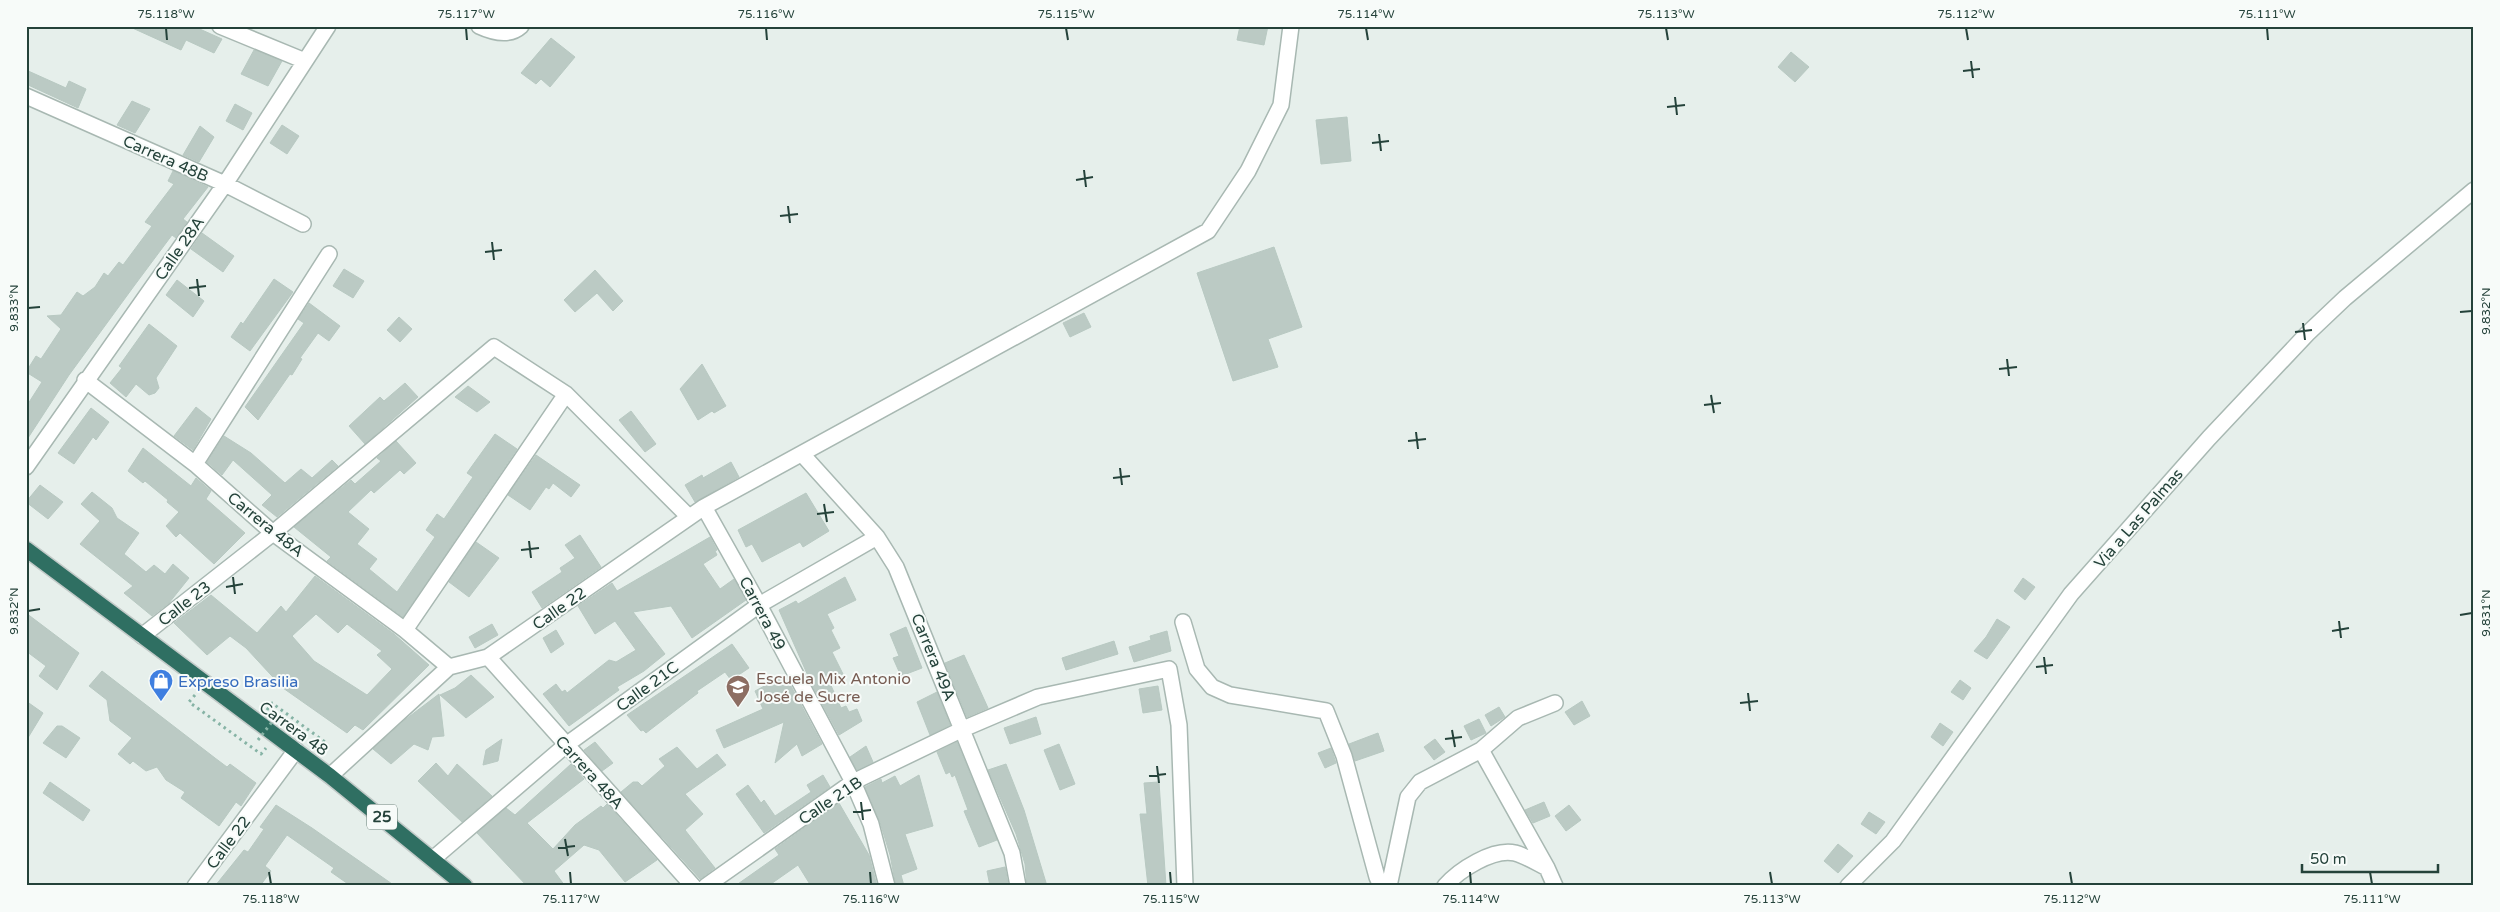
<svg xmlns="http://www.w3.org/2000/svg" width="2500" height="912" viewBox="0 0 2500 912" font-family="'Varela Round',sans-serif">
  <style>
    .building { fill: #bbcac4; stroke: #b8c9c2; fill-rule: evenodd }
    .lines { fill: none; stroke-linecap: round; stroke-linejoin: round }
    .minor-casing { stroke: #a8b8b2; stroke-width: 18 }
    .highway-casing { stroke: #c2cac8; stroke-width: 18 }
    .path { stroke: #86b3a5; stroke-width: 3; stroke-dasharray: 2.5 4; stroke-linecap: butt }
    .minor { stroke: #fff; stroke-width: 15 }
    .highway { stroke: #2f6f62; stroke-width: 15 }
    .path-bridge { stroke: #86b3a5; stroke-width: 3; stroke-dasharray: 2.5 4; stroke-linecap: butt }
    .ticks { fill: none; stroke: #24423a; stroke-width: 2 }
    .labels { text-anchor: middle; stroke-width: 4; stroke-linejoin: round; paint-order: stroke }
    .shield { fill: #f7fbf9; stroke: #637a73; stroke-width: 1 }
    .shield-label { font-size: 15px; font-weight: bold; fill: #24423a }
    .street-label { font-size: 16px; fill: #24423a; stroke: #f7fbf9 }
    .education-label { font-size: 16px; fill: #785e54; stroke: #f7fbf9; text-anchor: start }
    .shop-label { font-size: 16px; fill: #366cbe; stroke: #f7fbf9; text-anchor: start }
    .neatline { fill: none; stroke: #24423a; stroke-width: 2 }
    .ticks-label { font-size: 12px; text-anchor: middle; fill: #24423a }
  </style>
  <rect width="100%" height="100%" fill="#e6efeb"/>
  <!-- building -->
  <path class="building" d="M128,26H193L222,39L214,53L186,40L181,50Z
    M1240,26H1268L1264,45L1237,40Z
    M551,38L575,57L550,87L541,79L536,84L521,73Z
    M254,50L282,61L268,86L241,74Z
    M1791,52L1809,67L1795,82L1778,67Z
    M26,70L66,88L69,81L86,89L78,108L26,84Z
    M132,101L150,109L135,133L117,125Z
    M235,104L252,113L243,130L226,121Z
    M1347,117L1351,161L1321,164L1316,120Z
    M282,125L299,136L287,154L270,143Z
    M200,126L214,137L199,162L183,155Z
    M173,171L208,187L183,219L187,222L176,238L172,235L134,286L69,375L26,441V407L42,382L26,372L36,356L41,359L61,329L47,316L61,315L77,292L83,296L95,287L104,273L108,276L119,262L123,265L152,226L145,222L174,184L168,181Z
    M202,233L234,256L223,272L191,249Z
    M1274,247L1302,327L1268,339L1278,367L1233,381L1197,273Z
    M344,269L364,281L353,298L333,286Z
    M595,270L623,301L613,311L597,293L575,312L564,300Z
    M274,279L293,292L250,351L231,337L241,322L243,324Z
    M177,280L204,301L193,317L166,295Z
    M309,303L340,326L329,341L318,333L300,358L302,359L292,375L290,374L258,420L245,407L304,323L298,319Z
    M1084,313L1091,327L1070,337L1063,323Z
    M399,317L412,329L400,342L387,330Z
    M149,324L177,346L156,378L159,388L155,393L149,395L136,384L126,397L110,383L122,368L119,366Z
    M702,364L726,406L714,413L712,411L698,420L680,389Z
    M405,383L418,397L365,444L349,426L380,397L384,401Z
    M468,386L490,402L477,412L455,397Z
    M196,407L211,419L193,450L174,436Z
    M91,408L109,422L96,440L93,437L74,464L58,453Z
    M631,411L656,444L645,452L619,420Z
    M495,434L517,449L403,617L327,561L331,557L294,527L351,480L355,484L381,461L377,458L396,441L416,463L404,474L400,470L374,493L371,490L348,512L369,529L357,544L377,559L369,569L397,592L435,537L426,530L437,514L444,519L473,477L467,473Z
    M224,436L251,453L285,483L301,469L312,478L332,460L338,466L277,517L262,505L272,495L233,460L222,475L207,462Z
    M143,448L191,486L196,478L211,491L206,499L245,533L214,564L180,533L176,537L166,526L179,512L167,502L168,500L145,481L143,483L128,471Z
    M536,455L580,485L571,497L553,483L549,489L546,487L530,510L508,495Z
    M731,462L739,477L695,502L685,485L702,475L703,478Z
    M40,485L63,502L48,519L26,502Z
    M92,492L112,508L117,518L139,533L124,554L146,572L154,565L165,574L173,564L189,578L169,603L152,616L124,593L133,586L80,544L100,521L81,504Z
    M806,493L829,531L803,547L800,542L762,562L752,544L746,547L738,530Z
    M580,535L601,567L542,608L532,592L562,572L560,568L575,558L565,545Z
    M710,537L717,550L715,551L717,555L703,564L720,589L734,579L746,600L692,638L671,606L633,612L665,654L644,671L617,687L619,690L569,726L543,694L556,684L562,692L565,690L567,693L609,660L616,662L636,650L615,621L595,634L578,606L612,583L617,591Z
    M476,542L499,558L469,597L449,582Z
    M315,576L394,634L429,665L363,730L355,725L347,733L283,688L246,648L230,636L207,655L174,623L211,595L257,633L281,606L286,612ZM316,614L338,633L347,624L382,651L377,655L392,669L367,695L314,661L292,636Z
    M845,577L856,600L827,614L834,628L831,630L840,648L832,652L843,674L829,681L841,708L846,706L849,712L857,709L862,721L839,735L812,685L779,610L796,601L798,604Z
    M2023,578L2035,587L2025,600L2014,591Z
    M26,613L79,653L57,690L39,676L46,666L26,651Z
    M1997,619L2010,627L1987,659L1974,651L1986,637Z
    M492,624L498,635L475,648L469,637Z
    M906,627L922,668L901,676L893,658L899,656L890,634Z
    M556,630L564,644L551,653L543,638Z
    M1167,631L1171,651L1134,662L1129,647L1151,640L1150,636Z
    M1114,641L1118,654L1066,670L1062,658Z
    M732,644L749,668L731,680L725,672L697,691L698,693L646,733L643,730L641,731L627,715Z
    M964,655L988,708L967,717L945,663Z
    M102,671L215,758L227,767L230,764L256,783L241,806L236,802L219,826L181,798L185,792L166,780L157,767L146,771L133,761L130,764L118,754L132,738L110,721L107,700L89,686Z
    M471,675L494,697L466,718L440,695L455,688Z
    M785,675L822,744L802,756L797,744L775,763L784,722L724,748L716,730L763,709L755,691Z
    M1960,680L1971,688L1963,700L1951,692Z
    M1158,686L1162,710L1143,713L1139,689Z
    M937,692L950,725L930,735L917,702Z
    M439,694L444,736L432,737L428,750L414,744L391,764L373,749L406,719Z
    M26,701L43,713L26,741Z
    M1582,701L1590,716L1574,725L1565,712Z
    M1499,707L1505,717L1491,726L1485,715Z
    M1036,717L1041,734L1010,744L1004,728Z
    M1479,719L1486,733L1471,740L1464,726Z
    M1940,723L1953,732L1943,746L1931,737Z
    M57,726H62L80,738L66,758L43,743Z
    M1378,733L1384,751L1355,761L1349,744Z
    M502,739L498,761L483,765L486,750Z
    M1435,739L1445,752L1434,760L1424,747Z
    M595,742L613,763L602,771L584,750Z
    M957,742L997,840L979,847L964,811L968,810L955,775L952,777L950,772L946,774L937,752Z
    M1059,744L1075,784L1060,790L1044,750Z
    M866,746L873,762L857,770L850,757Z
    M677,747L697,769L717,754L726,765L685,794L703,814L685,830L715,868L700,879L621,792L633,782H638L642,786L665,766L659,759Z
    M1331,748L1336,763L1325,768L1318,753Z
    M436,763L448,776L457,764L492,796L462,822L418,781Z
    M571,764L584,779L527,823L553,849L575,825L601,806L603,808L607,804L657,860L625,882L599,850L584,845L554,871L565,886H527L477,833L506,808L515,815Z
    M1006,764L1024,810L1047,886H1027L1025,864L1016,834L988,770Z
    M823,775L830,787L764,833L736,794L748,785L761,803L764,800L775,816L811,792L807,785Z
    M919,775L933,826L905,834L917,869L901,875L904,886H896L890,855L880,822L865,787L881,779L882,783L895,776L900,786Z
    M50,782L90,810L83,821L43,793Z
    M1159,782L1166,886H1148L1140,814H1147L1144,783Z
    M1544,802L1550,816L1533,823L1525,810Z
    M839,803L869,855L877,886H811L798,865L768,886H735L779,855L775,849Z
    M276,805L312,828L395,886H351L331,872L334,868L287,835L265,866L271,871L260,886H215L244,850L248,852L264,829L260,827Z
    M1569,805L1581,820L1566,831L1555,816Z
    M1869,812L1885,822L1876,834L1861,824Z
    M1838,844L1853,856L1838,873L1824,861Z
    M1005,867L1008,884L990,886L987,871Z"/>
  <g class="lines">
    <defs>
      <path id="minor" d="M220,26L305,61
        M479,26C492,32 509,37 521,26
        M26,96L225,184L303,224
        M85,380L195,464L273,533L405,630L449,667
        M802,454L877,537L896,567L1012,853L1018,886
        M195,464L329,254
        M26,467L225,184L328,26
        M704,507L759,605L853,782L871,824L887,886
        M1183,622L1197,669L1212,687L1230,695L1326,711L1344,756L1377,877L1381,886
        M405,630L566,394
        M142,636L273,533L494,347L566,394L689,517
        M488,657L693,886
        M1481,750L1547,868L1555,886
        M330,776L449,667L488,657L704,507L1208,231L1248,171L1281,105L1291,26
        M434,858L566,745L759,605L877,537
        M195,886L296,750
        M706,886L853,782L963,729L1038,697L1169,669L1179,725L1185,886
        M1389,886L1408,797L1420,782L1481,750L1518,718L1555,703
        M1445,886C1459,870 1493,848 1515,853C1526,856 1537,863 1547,868
        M1848,886L1893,841L2071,594L2209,438L2307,334L2345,298L2474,190"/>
      <path id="highway" d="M26,549L330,776L465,886"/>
    </defs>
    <!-- minor casing -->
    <use href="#minor" class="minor-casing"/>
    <!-- highway casing -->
    <use href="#highway" class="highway-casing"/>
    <!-- path -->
    <path class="path" d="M195,695L189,702L261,754L266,748
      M267,710L272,703L325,742L320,750"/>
    <!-- minor -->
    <use href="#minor" class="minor"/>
    <!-- highway -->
    <use href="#highway" class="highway"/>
    <!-- path-bridge -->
    <path class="path-bridge" d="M258,740L275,718"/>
  </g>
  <!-- ticks -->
  <path class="ticks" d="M166,28L167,40M466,28L467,40M766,28L767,40M1066,28L1068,40M1366,28L1368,40M1666,28L1668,40M1966,28L1968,40M2267,28L2268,40M1971,61L1973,78M1963,71L1980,69M1675,97L1677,115M1667,107L1685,105M1379,134L1381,151M1372,143L1389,141M1084,170L1086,187M1076,180L1093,177M788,206L790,223M780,216L798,214M492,242L494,260M485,252L502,250M197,279L199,296M189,288L206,286M28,308L40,307M2460,312L2472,311M2303,323L2305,340M2295,332L2312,330M2007,359L2009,376M1999,369L2017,367M1711,395L1714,413M1704,405L1721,403M1416,432L1418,449M1408,441L1426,439M1120,468L1122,485M1113,478L1130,476M824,504L827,522M817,514L834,512M529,541L531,558M521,550L539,548M233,577L235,594M226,587L243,584M28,611L40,609M2460,615L2472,613M2339,621L2341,638M2332,631L2349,628M2044,657L2046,674M2036,667L2053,665M1748,693L1750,711M1740,703L1758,701M1452,730L1455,747M1445,739L1462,737M1157,766L1159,783M1149,776L1166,774M861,802L863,820M853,812L871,810M565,839L568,856M558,848L575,846M269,872L271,884M570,872L571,884M870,872L871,884M1170,872L1171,884M1470,872L1471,884M1770,872L1772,884M2070,872L2072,884M2370,872L2372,884"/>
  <!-- icons -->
  <defs>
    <symbol id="shop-pin" viewBox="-11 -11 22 30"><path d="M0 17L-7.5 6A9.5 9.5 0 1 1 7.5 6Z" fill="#3f7fe0" stroke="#f7fbf9"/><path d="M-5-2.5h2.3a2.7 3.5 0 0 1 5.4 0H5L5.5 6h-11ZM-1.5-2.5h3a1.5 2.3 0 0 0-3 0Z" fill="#fff"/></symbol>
    <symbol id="school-pin" viewBox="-11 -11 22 30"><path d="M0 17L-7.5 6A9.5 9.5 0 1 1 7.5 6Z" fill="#8d6e63" stroke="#f7fbf9"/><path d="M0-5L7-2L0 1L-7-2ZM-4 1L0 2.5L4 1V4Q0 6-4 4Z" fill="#fff"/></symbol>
  </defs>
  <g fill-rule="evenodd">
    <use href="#shop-pin" x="147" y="667" width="28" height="38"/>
    <use href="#school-pin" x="724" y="673" width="28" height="38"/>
  </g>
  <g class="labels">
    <!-- shield labels -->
    <rect class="shield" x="367" y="804.5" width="30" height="25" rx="4"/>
    <g class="shield-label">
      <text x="382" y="822">25</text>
    </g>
    <!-- street labels -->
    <g class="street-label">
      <text transform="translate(166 158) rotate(24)" y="6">Carrera 48B</text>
      <text transform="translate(179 248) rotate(-55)" y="6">Calle 28A</text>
      <text transform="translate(2138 518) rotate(-49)" y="6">Via a Las Palmas</text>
      <text transform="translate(266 524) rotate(39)" y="6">Carrera 48A</text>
      <text transform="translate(184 603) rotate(-38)" y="6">Calle 23</text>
      <text transform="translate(559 608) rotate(-35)" y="6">Calle 22</text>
      <text transform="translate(763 613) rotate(62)" y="6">Carrera 49</text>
      <text transform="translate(934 657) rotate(68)" y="6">Carrera 49A</text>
      <text transform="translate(647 686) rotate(-36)" y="6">Calle 21C</text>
      <text transform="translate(294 728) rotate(36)" y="6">Carrera 48</text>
      <text transform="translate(590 772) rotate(48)" y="6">Carrera 48A</text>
      <text transform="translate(830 800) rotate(-34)" y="6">Calle 21B</text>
      <text transform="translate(228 842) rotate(-53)" y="6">Calle 22</text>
    </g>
    <!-- education labels -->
    <g class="education-label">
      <text x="756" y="684">Escuela Mix Antonio<tspan x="756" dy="18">José de Sucre</tspan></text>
    </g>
    <!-- shop labels -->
    <g class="shop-label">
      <text x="178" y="687">Expreso Brasilia</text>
    </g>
  </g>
  <!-- border -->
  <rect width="2500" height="912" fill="none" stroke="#f7fbf9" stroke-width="55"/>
  <!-- scale -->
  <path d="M2302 864v8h136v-8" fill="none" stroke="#24423a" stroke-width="2.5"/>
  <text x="2310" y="864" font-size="15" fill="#24423a" stroke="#f7fbf9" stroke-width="4" paint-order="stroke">50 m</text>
  <rect x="28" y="28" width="2444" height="856" class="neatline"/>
  <g class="ticks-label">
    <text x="166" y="18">75.118°W</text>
    <text x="466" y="18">75.117°W</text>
    <text x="766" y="18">75.116°W</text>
    <text x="1066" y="18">75.115°W</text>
    <text x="1366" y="18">75.114°W</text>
    <text x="1666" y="18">75.113°W</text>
    <text x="1966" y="18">75.112°W</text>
    <text x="2267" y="18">75.111°W</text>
    <text transform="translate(14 308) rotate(-90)" y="4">9.833°N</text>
    <text transform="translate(2486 311) rotate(-90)" y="4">9.832°N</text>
    <text transform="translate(14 611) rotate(-90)" y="4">9.832°N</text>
    <text transform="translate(2486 613) rotate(-90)" y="4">9.831°N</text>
    <text x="271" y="903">75.118°W</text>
    <text x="571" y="903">75.117°W</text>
    <text x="871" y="903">75.116°W</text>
    <text x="1171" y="903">75.115°W</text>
    <text x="1471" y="903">75.114°W</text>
    <text x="1772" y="903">75.113°W</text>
    <text x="2072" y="903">75.112°W</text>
    <text x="2372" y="903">75.111°W</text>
  </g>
</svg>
